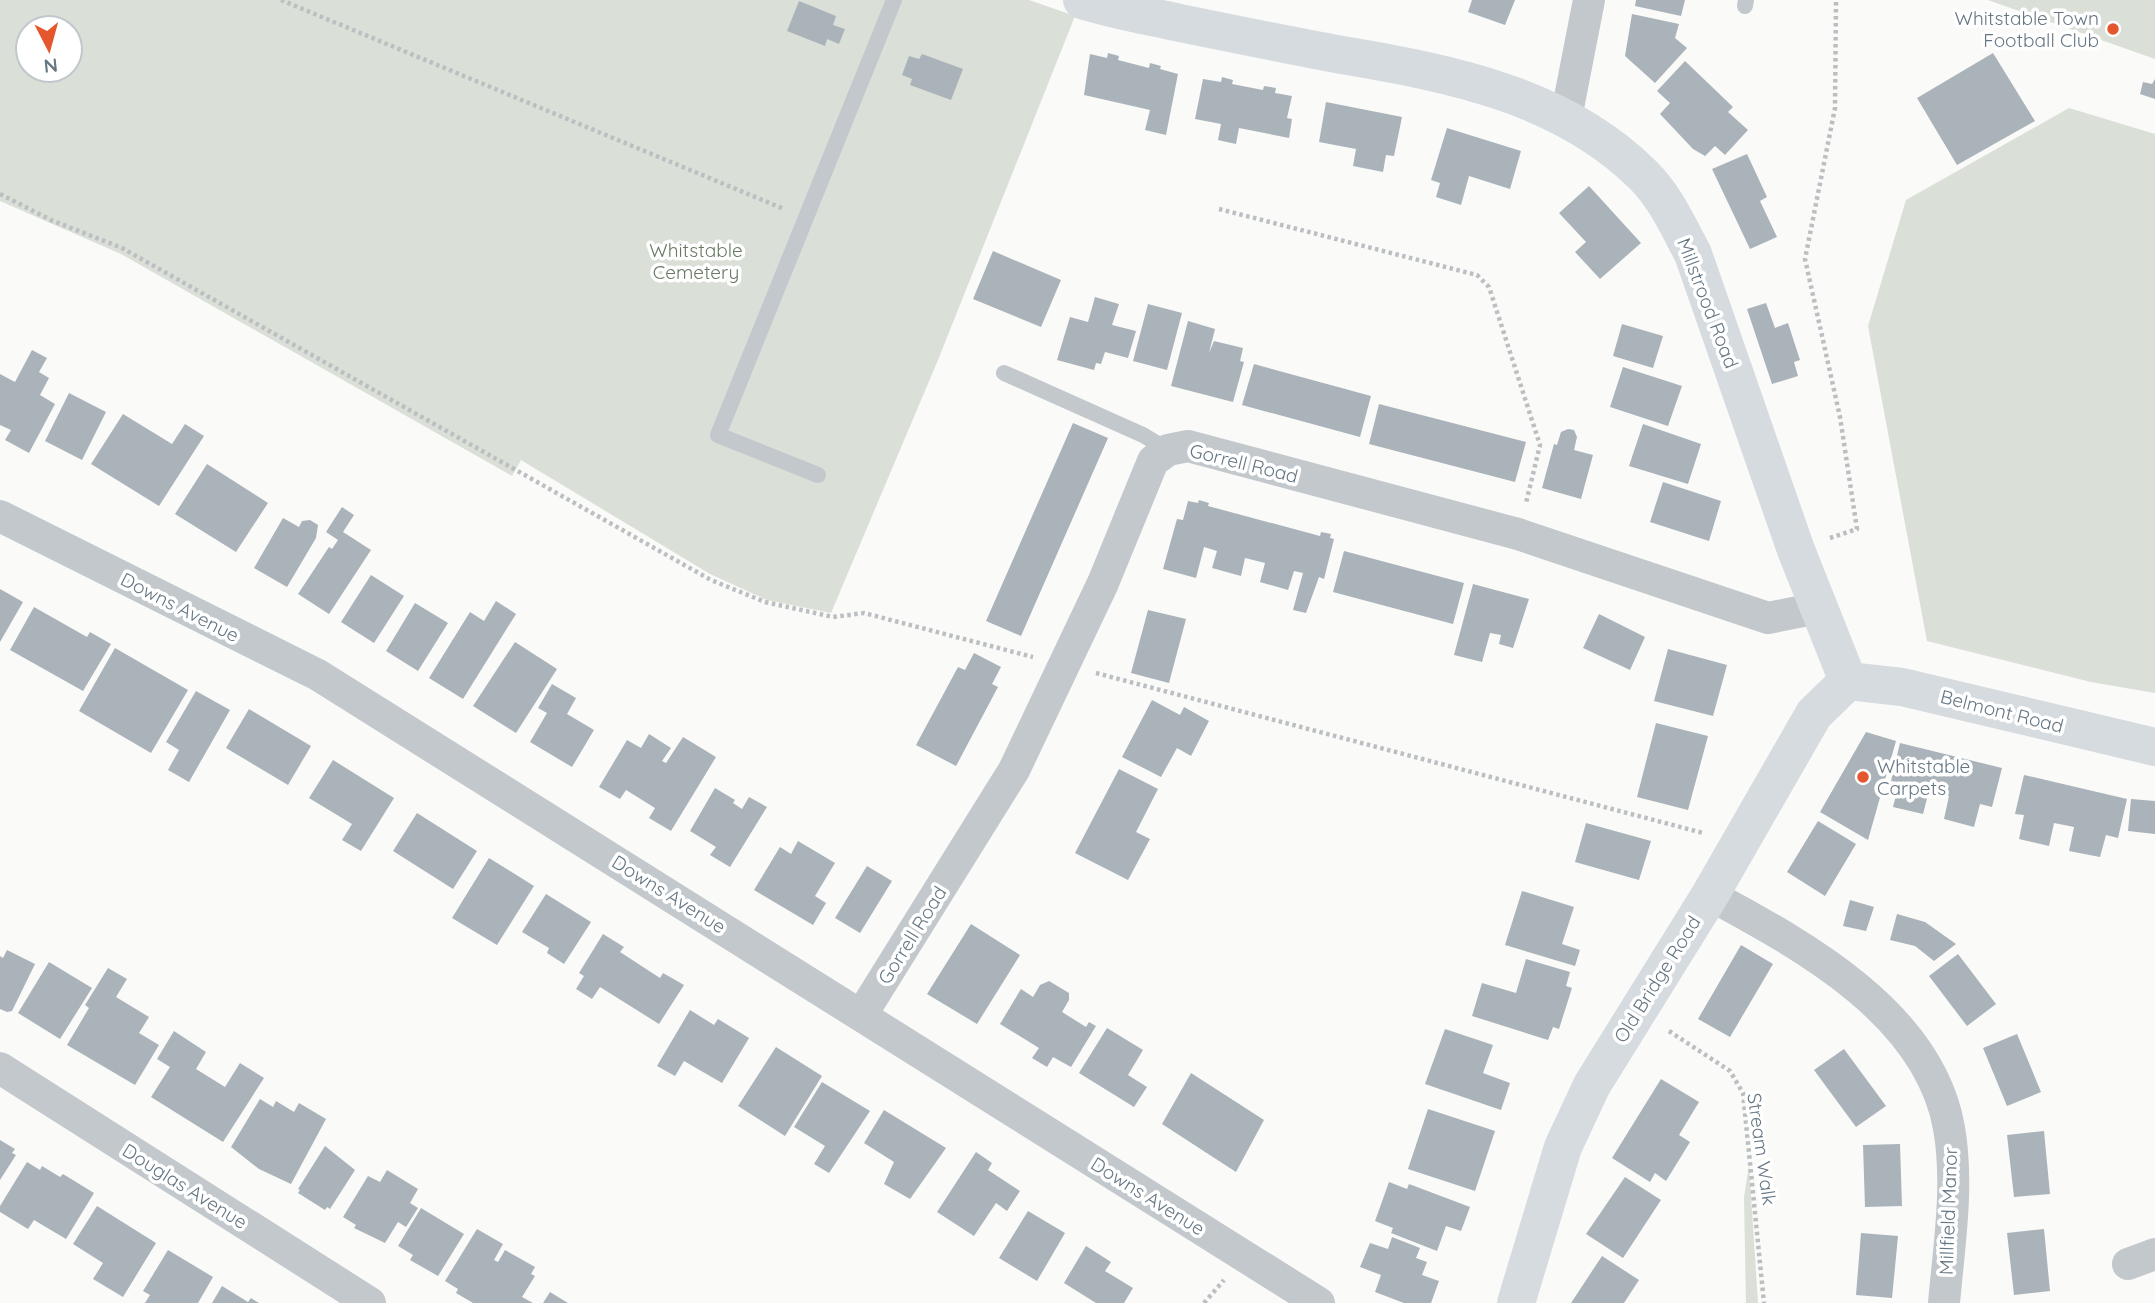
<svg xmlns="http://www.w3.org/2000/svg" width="2155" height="1303" viewBox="0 0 2155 1303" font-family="Quicksand,sans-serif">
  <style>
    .green { fill: #dadfd7; fill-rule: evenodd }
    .building { fill: #aab3b9 }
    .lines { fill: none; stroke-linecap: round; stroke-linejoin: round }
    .path { stroke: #bbbfc2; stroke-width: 4.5; stroke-dasharray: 3.5 3.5; stroke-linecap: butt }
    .lane { stroke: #c3c8cc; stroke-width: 16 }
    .street { stroke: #c3c8cc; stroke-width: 32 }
    .secondary { stroke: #d6dbdf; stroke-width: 38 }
    .poi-dot { fill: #e4572e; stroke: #fff; stroke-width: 2.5 }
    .labels { text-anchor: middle; stroke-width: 7; stroke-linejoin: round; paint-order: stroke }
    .poi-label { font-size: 19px; fill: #657683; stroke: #fff; text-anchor: end }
    .park-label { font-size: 19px; fill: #687a64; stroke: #fff }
    .street-label { font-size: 19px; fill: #657683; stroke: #fff }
  </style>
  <rect width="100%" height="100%" fill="#fafaf8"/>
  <!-- green -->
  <path class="green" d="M0,0H1029L1075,16L938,360L831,613L767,600L710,574L521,460L512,476L121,254L0,201ZM28,28H70V70H28Z
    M1988,0H2155V59Z
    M2069,108L2155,134V693L2091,682L1927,641L1868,326L1906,200Z
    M1749,1165L1758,1303H1746L1744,1197Z"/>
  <!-- building -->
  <path class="building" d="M1472,0H1515L1505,25L1468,12Z
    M1636,0H1685L1681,16L1635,6Z
    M799,1L836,16L833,25L845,29L839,44L827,39L825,46L787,31Z
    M1632,14L1679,24L1675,38L1687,48L1655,83L1625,56Z
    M1108,53L1119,56L1118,60L1149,68L1150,63L1161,66L1160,69L1178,74L1166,135L1145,130L1150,110L1084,95L1090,54L1107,58Z
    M1993,53L2035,121L1957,165L1917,98Z
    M922,54L963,69L951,100L910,85L912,79L902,75L909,56L919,59Z
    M1685,61L1733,107L1728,112L1748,130L1725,155L1715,146L1705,156L1693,149L1660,114L1670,103L1657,91Z
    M1222,77L1233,80L1232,84L1263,90L1264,86L1276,88L1275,93L1292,96L1287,118L1292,119L1289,138L1239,128L1236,144L1218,140L1221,124L1195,119L1203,79L1221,82Z
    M2155,79V99L2140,94L2143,82L2152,84Z
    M1326,102L1402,117L1394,156L1386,155L1383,172L1353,166L1356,149L1319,142Z
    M1447,128L1521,151L1510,189L1469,176L1461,205L1436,197L1440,183L1431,180Z
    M1747,154L1767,197L1760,201L1777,237L1750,249L1712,169Z
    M1589,186L1641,243L1600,279L1575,252L1586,242L1559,213Z
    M993,251L1061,280L1041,327L973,299Z
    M1095,297L1119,304L1112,325L1136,331L1128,358L1105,352L1101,364L1096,363L1094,370L1057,360L1070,317L1088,322Z
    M1766,303L1775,328L1788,323L1800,360L1794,362L1798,376L1772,384L1747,309Z
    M1148,304L1182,313L1167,370L1133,361Z
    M1188,321L1215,329L1209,353L1214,341L1243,348L1240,361L1244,362L1233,402L1171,386Z
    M1622,324L1663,336L1653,368L1613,356Z
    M32,350L47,358L39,372L49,378L40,395L55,404L29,453L5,440L11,430L0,425V374L15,382Z
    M1254,364L1371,396L1360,437L1242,405Z
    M1623,367L1682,386L1668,426L1610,407Z
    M69,393L106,412L82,460L45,441Z
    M1379,404L1526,442L1515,482L1369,444Z
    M123,414L172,444L185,424L204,436L159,506L91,464Z
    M1073,423L1108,438L1021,636L986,621Z
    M1643,424L1701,444L1688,484L1629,466Z
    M1568,429L1574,430L1577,437L1574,450L1593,455L1581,499L1542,488L1554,444L1557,445L1561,432Z
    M207,464L268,503L236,552L175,514Z
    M1663,482L1721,501L1709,541L1650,522Z
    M1199,500L1209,503L1208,506L1320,536L1321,532L1331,534L1330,538L1334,539L1324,579L1319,577L1306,613L1293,610L1303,573L1294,571L1288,590L1260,582L1265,563L1245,558L1241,576L1212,568L1217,551L1204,547L1196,578L1163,569L1177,519L1183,520L1188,501L1198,503Z
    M342,507L354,515L343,532L371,550L329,614L298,594L329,547L332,549L338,540L326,532Z
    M283,518L299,527L302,521L310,520L318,525L316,538L287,587L254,568Z
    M1344,551L1464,583L1453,624L1333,592Z
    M371,575L404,596L374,643L341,622Z
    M1473,584L1529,599L1513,648L1499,644L1501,635L1490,633L1482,662L1454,655Z
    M0,589L23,602L0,642Z
    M496,601L516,614L463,699L429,678L470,612L484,621Z
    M415,603L448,623L418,671L386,651Z
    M34,607L87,637L90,632L111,644L83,691L10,650Z
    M1148,610L1186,619L1169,683L1131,673Z
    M1599,614L1645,637L1630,670L1583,648Z
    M515,642L557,669L516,733L473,706Z
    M115,648L188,690L151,753L79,711Z
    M1668,649L1727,665L1713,716L1654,701Z
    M974,653L1001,667L992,684L998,687L956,766L916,745L958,667L965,670Z
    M552,684L576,698L567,714L594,730L572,767L530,742L547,713L538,708Z
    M196,691L230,710L189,782L168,770L179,750L166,742Z
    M1152,700L1180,715L1184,707L1209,721L1191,756L1177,748L1161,777L1122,757Z
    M249,709L311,746L288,785L226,748Z
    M1656,723L1708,736L1688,810L1637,797Z
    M1866,732L1896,741L1868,840L1820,812Z
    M649,734L671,748L662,761L666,763L683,737L716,757L671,831L649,818L655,808L626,790L620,799L599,787L627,740L641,748Z
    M1900,743L2002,768L1992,807L1980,804L1974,827L1944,819L1949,796L1940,794L1929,791L1923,814L1893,807L1899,783L1891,781Z
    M333,760L394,798L361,851L342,840L352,824L309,798Z
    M1119,769L1158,789L1136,832L1150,839L1128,880L1075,853Z
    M2024,775L2127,799L2118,838L2106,835L2100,857L2069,851L2074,827L2054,823L2049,846L2019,839L2024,815L2015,814Z
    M715,788L735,800L733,803L742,809L749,797L767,807L730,867L710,855L716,847L690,831Z
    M2131,799L2155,801V834L2128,831Z
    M417,813L477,851L453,889L393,851Z
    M1818,821L1856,844L1825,896L1787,872Z
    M1586,823L1651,841L1639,880L1575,862Z
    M798,841L835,863L815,896L826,903L813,925L754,890L780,847L791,854Z
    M489,858L534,886L497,945L452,918Z
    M867,866L892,881L860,933L835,918Z
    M1522,891L1574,907L1562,944L1580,950L1575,966L1505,945Z
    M546,894L591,922L564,964L547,953L549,948L522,932Z
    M1850,900L1874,907L1866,931L1843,926Z
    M1897,914L1925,922L1956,944L1934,961L1915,946L1890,940Z
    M971,924L1020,955L977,1024L927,994Z
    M603,934L624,947L620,952L660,978L663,973L684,985L659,1024L600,987L592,999L576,989L584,976L579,973Z
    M1741,945L1773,964L1730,1037L1698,1019Z
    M7,950L35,964L12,1011L7,1012L0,1009V956L3,958Z
    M1958,954L1996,1004L1967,1026L1929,976Z
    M1526,959L1570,972L1566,986L1572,988L1559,1029L1553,1027L1548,1040L1472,1016L1482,983L1516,993Z
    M49,962L92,988L60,1039L18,1013Z
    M108,968L127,979L116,997L149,1017L139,1033L159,1045L135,1085L67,1045L89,1008L85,1005Z
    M1049,981L1069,993V1000L1062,1012L1086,1027L1089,1022L1096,1026L1071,1067L1053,1057L1047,1067L1032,1058L1039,1048L1000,1024L1021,989L1033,997L1040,985Z
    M690,1010L714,1025L718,1019L749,1038L722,1083L684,1061L675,1076L657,1066Z
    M1107,1028L1143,1050L1128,1075L1147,1087L1134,1107L1079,1073Z
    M1445,1029L1493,1045L1483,1073L1510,1083L1501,1110L1425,1084Z
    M174,1031L206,1052L196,1069L225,1087L240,1063L264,1078L223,1142L151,1097L170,1067L157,1059Z
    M2017,1034L2041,1092L2007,1106L1983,1048Z
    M776,1047L822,1076L785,1136L738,1106Z
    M1844,1049L1886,1106L1856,1127L1814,1070Z
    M1191,1073L1264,1120L1236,1172L1162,1124Z
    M1661,1079L1699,1102L1679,1135L1690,1142L1666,1181L1655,1173L1650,1182L1612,1158Z
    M822,1082L870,1111L829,1173L814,1164L825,1146L794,1127Z
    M260,1099L273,1107L276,1101L294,1112L299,1103L326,1119L291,1184L259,1169L231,1147Z
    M1428,1109L1495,1131L1475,1191L1408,1169Z
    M884,1110L946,1148L910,1199L884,1184L894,1162L864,1143Z
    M2044,1131L2050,1194L2014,1197L2007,1135Z
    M0,1140L15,1149L12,1153L16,1155L0,1180Z
    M1900,1144L1902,1206L1865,1207L1863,1145Z
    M325,1146L355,1170L330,1209L327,1207L325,1210L298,1193L300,1190L298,1189Z
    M976,1152L992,1163L988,1170L1020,1191L1007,1211L996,1203L974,1236L937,1212Z
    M27,1162L40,1170L42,1166L60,1177L63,1174L94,1193L66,1239L34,1220L28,1229L0,1212V1206Z
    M387,1170L418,1189L410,1203L418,1208L406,1227L398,1222L385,1243L354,1228L356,1225L343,1217L368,1176L380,1182Z
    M1625,1177L1661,1200L1623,1258L1586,1234Z
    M1389,1182L1407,1189L1409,1184L1470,1207L1461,1231L1446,1226L1437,1251L1391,1233L1393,1228L1375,1221Z
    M97,1206L156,1243L123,1297L93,1279L103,1263L73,1244Z
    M421,1208L464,1234L438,1276L410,1260L413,1255L398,1246Z
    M1028,1211L1065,1233L1037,1281L999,1258Z
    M477,1229L503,1244L494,1260L498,1262L505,1250L535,1267L531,1274L535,1276L522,1297L533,1303H473L456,1293L458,1289L445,1281Z
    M2044,1229L2050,1291L2014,1295L2007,1233Z
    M1861,1233L1898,1236L1892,1298L1856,1295Z
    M1392,1237L1420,1248L1416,1258L1427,1262L1422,1275L1439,1281L1431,1303H1404L1375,1292L1381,1275L1360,1267L1370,1243L1388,1249Z
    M1086,1246L1111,1262L1105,1271L1133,1288L1124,1303H1096L1064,1283Z
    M168,1250L213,1277L198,1303H145L150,1295L143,1291Z
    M1602,1256L1639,1280L1624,1303H1571Z
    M222,1286L248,1302L251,1298L259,1303H212Z
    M550,1292L568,1303H543Z"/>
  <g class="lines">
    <!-- path -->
    <path class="path" d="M281,0L784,209
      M0,194L51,220L122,248L711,580L765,602L833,617L864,613L1033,657
      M1219,209L1477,275L1489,287L1540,445L1526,503
      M1830,538L1857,529L1840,417L1805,259L1835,108L1836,0
      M1096,673L1703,833
      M1669,1031L1730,1071L1743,1093L1764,1303
      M1204,1303L1224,1280"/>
    <!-- lane -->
    <path class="lane" d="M1745,6L1746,0
      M1004,373L1143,435L1168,450
      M818,475L718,435L894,0"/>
    <!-- street -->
    <path class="street" d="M1566,118L1589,0
      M0,516L318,675L1319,1303
      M1710,895C1802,945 1929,1013 1949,1128C1959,1185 1949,1246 1944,1303
      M862,1014L1014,770L1103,583L1153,461L1168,450L1188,446L1518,534L1768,618L1818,608
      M0,1068L370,1303
      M2128,1264L2155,1254"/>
    <!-- secondary -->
    <path class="secondary" d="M1082,0C1114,10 1148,16 1180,23C1234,34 1288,45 1342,55C1449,73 1562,95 1642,174C1665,196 1678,226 1693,254L1796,550L1848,681
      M1848,681L1902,687L2155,747
      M1516,1303L1563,1147L1592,1085L1710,895L1814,714L1848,681"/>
  </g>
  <!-- markers -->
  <g class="poi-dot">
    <circle cx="2113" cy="29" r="7"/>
    <circle cx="1863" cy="777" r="7"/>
  </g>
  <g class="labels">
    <!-- poi labels -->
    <g class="poi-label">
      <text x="2099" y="25">Whitstable Town<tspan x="2099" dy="22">Football Club</tspan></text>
      <text x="1877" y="773" text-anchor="start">Whitstable<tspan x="1877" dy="22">Carpets</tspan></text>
    </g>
    <!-- park labels -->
    <g class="park-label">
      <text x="696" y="257">Whitstable<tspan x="696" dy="22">Cemetery</tspan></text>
    </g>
    <!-- street labels -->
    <g class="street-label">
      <text transform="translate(1708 303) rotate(69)" y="7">Millstrood Road</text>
      <text transform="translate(1244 463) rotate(14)" y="7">Gorrell Road</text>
      <text transform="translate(180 607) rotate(27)" y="7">Downs Avenue</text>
      <text transform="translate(2002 711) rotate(14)" y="7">Belmont Road</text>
      <text transform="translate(669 894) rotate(32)" y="7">Downs Avenue</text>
      <text transform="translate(912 935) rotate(-58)" y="7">Gorrell Road</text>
      <text transform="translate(1657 979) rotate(-58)" y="7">Old Bridge Road</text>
      <text transform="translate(1762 1149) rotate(82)" y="7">Stream Walk</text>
      <text transform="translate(185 1186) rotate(32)" y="7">Douglas Avenue</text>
      <text transform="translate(1148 1196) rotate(32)" y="7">Downs Avenue</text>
      <text transform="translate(1948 1211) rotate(-88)" y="7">Millfield Manor</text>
    </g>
  </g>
  <!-- north arrow -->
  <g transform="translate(49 49) rotate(174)"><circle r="33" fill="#ffffff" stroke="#c1c8cd" stroke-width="2"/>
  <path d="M0-5L12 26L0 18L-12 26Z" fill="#e4572e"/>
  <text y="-10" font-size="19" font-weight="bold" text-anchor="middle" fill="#657683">N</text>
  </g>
</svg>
